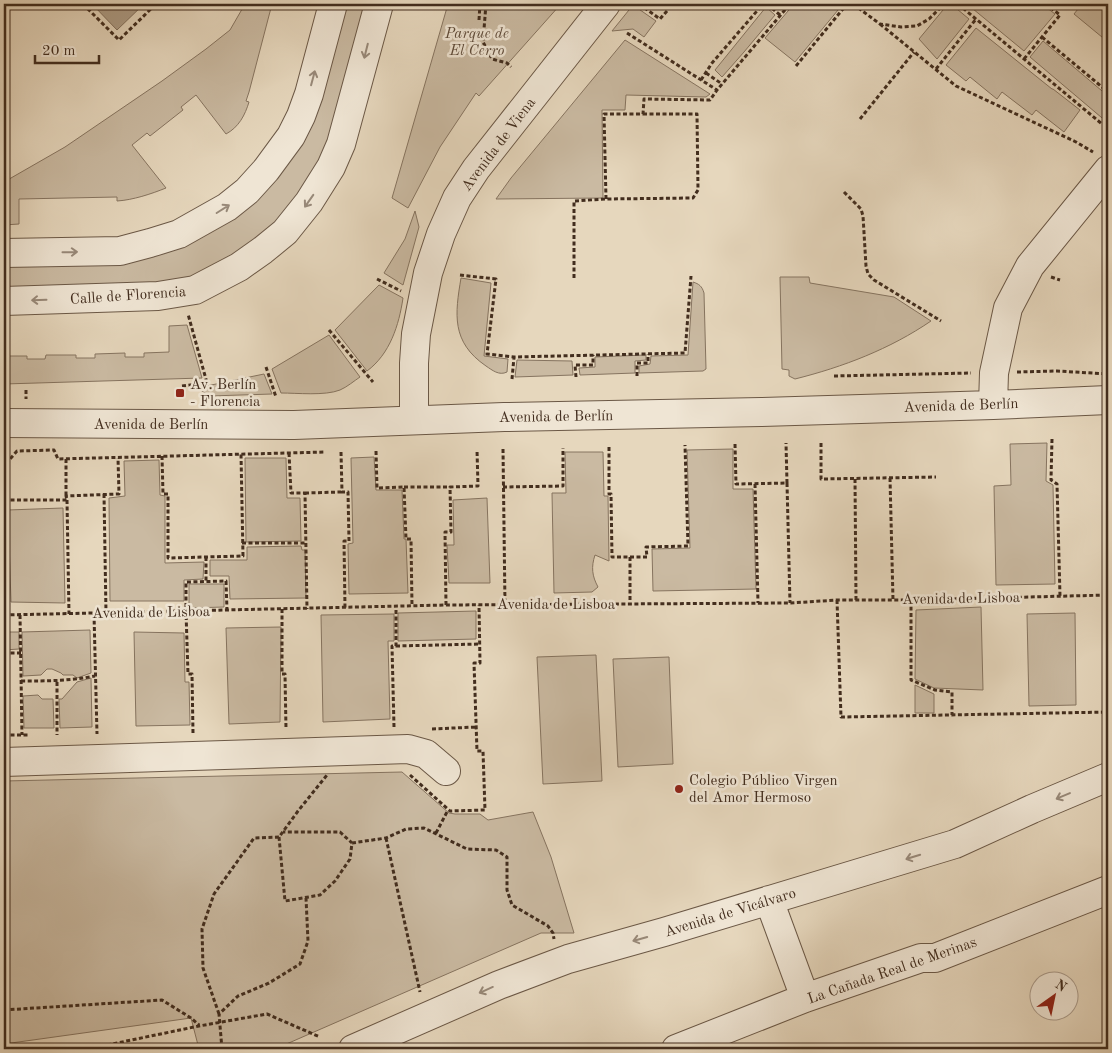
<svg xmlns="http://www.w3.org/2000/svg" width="1112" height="1053" viewBox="0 0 1112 1053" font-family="'Old Standard TT',serif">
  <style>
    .green { fill: #cabaa2; stroke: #867460 }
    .water { fill: #ae9d87; stroke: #83705d }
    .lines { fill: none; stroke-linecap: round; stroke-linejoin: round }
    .minor-casing { stroke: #6b5846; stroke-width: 30 }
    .path { stroke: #422d1e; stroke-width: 3; stroke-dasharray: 4 2.5; stroke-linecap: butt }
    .minor { stroke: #efe5d4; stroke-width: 28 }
    .oneway { stroke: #988979 }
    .poi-dot { fill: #8f2418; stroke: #efe5d4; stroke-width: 2 }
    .labels { text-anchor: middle; stroke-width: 5; stroke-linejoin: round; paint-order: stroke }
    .park-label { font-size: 15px; font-style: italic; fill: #5d4938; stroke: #efe5d4 }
    .street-label { font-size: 15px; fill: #422d1e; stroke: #efe5d4 }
    .poi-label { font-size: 15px; fill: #422d1e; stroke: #efe5d4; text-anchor: start }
  </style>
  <rect width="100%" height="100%" fill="#e6d7bd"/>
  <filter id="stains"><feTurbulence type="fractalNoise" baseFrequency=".004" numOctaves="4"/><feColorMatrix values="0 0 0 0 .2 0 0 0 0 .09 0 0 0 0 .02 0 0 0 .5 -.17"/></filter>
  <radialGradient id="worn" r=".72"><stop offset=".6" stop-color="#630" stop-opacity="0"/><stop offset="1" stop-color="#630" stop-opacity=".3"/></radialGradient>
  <!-- green -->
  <path class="green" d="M245,4H272L249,92L246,101L249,102C245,115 239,127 226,134L196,95L181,107L183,110L150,136L147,133L132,145L166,188C151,194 133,200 117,201V197L19,199V224L4,225V182L65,147L162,81L206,49L230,30Z
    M341,4H369L324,160L277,225L223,265L173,283L4,292V263H49L244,206Z
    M448,4H560V5L479,96L476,93L440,147L408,208L392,198Z
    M794,4H843L795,62L765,38Z
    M948,4H951L969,19L937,59L919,39Z
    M967,4H1042L1055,14L1024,51Z
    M1082,4H1101L1108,10V42L1074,14Z
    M633,5L656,21L644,37L633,29L612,31Z
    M766,7L775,15L744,52L722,77L715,70Z
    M976,28L1052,89H1053L1080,110L1064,132L1036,110L1032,115L1002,92L997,99L970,77L966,81L946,65Z
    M625,40L710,94L706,97L626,95L625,110H602L603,198L496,199L511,178Z
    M1043,41L1108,96V123L1030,57Z
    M415,211L419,227L403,285L384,273L405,239Z
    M780,277H809L810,283L894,297L931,321C890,349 843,367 795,379L789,376V370L782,369Z
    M461,278L491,283L484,356L508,359L507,372C499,376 492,370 486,366C451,342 455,314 461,278Z
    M693,282C699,284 702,286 704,293L706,369L703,371L639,373V366L650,364L651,356L688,355Z
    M379,285L403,298C399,325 390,354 367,371L335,330Z
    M187,325L202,378L4,384V356H27V359H45L46,355H76V358H95V354L125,353V357H144V353L169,352V326Z
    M329,335L360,377C354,381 347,387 340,390C325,396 297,393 281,393L272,369Z
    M646,355V360L635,361V373L580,375L579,368L595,367V357Z
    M517,360L572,361L573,375L515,377Z
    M264,374L272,394L210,396L197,388Z
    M1047,443L1046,481L1053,485L1055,584L996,585L994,486L1011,485L1010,444Z
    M733,449V489H753L756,589L653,591L652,549L690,548L687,450Z
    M565,452H603L604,496H608L609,561L595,555C591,567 592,576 598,587L592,592L554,593L552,493H566Z
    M374,457L376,490H402L404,539H406L408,593L349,594L348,544L353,543L351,458Z
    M245,458H286L287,498H300L301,541L246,542Z
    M159,460L160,495L165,496V563L204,562L203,579L184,580V601H110L109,498L125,496L124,461Z
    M487,498L490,583H449L447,545H454L453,500Z
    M63,508L65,603L11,602L8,510Z
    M301,546L302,550H305L306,598L230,599L229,576H210V560H247V547Z
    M189,584H224V607L189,608Z
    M981,607L983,690L934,688L915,679L916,610Z
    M476,611V639L398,641V613Z
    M1075,613L1076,705L1029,706L1027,614Z
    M394,614V641H388L390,719L323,722L321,615Z
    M281,627L280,722L229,724L226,628Z
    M90,630L91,673L77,678L73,675H63L61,673L52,669H47L41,675L23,676L22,632Z
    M4,632H19V649L4,650Z
    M134,632L184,633L185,682H189L190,725L136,726Z
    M596,655L602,781L543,784L537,657Z
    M669,657L673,764L618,767L613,659Z
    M91,678L92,727L60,728L59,699H62L77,682Z
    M915,685L934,694V713H915Z
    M38,695L42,699H53L54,728H24L23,696Z
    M402,772L449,813L455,814H480L488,820L533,812L551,857L574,933H541L275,1049H199L191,1018L4,1044V781Z"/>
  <!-- water -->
  <path class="water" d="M92,4H144L117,30Z"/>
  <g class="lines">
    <defs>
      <path id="minor" d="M4,253L120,251L150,243L179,234L227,207L247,191L266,170L291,136L301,116L309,94L333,4
        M4,301L158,296L195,290L239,267L263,250L285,232L309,202L331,167L341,144L379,4
        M993,405L994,373L1008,308L1030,266L1108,170
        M414,420V363L416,334L428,273L441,234L457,198L476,169L606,4
        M4,423L294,425L504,417L761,412L993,405L1108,400
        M4,762L408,749L426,754L446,771
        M769,900L805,998
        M353,1049L499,985L568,959L664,932L955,844L1032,809L1108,777
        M676,1049L805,998L921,958H935L1108,890"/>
    </defs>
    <!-- minor casing -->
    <use href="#minor" class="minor-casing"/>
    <!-- path -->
    <path class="path" d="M83,4L119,40L156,4
      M486,4L483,42L492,59L507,63L511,67
      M639,4L660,19L673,4
      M767,4L780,15
      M853,4L880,24L901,27L917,26L929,19L944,4
      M958,4L1108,129
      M479,20L480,4
      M880,24L956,86L1076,142L1093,152
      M627,33L717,90
      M1042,37L1108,92
      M1024,59L1060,15L1046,4
      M796,66L847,4
      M936,69L976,19
      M706,73L722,84
      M701,80L712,63L763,4
      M860,119L914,52
      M844,192L861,209L863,216L866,266L868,274L874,280L941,321
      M606,199L604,114H643L644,99L710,100L717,90L790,4
      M460,275L496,279L487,354L514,357L685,353L691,276
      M1051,277L1060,280
      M574,278V201L606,199L693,198L698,190L697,114H643
      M377,279L401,291
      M329,330L373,382
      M266,367L276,397
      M1017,372L1057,371L1108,374V361
      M637,376V363H648V354
      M834,376L971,373
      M576,377L575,365H593V355
      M512,379L514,357
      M182,386L207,383L188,314
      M26,390V399
      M1052,439L1051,480L1057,484L1060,596
      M821,443V479L936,477
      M735,444L736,484L787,483L786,443
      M609,447V494H611L612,557H630V604
      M503,449L505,605
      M376,451L377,488L404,487L406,539H411L412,606
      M341,452L342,492H348L349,541H344L345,608
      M289,453L291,493H305L307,609
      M162,456L163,494H168V558L243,556L241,454
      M66,459V496
      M4,460L10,459L17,451L54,450L58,459L325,452
      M890,478L893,600
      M855,479L856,600
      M787,483L790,603
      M755,484L758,603
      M404,487H450
      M503,487L563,486V448
      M305,493L342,492
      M104,494L106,613
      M4,500H67L66,496L119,494L118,458
      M67,500L69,614
      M4,511L6,615
      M242,543H306
      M206,557V582
      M630,557H647L646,547L688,546L685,445
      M837,600L841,717L1108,712
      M911,600V680L935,690L952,692V715
      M446,605L445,532H451L450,487L478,486L477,450
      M282,609V674H285L286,729
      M94,614L97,734
      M4,615L446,605L790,603L837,600H911L1108,595
      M20,615L22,735
      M396,646L480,644
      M4,653H21
      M21,681C48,681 69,681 95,676
      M57,682V735
      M394,727L392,646H396V606
      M432,729L476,727
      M193,733L192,674H188L186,612V582L226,581L227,610
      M4,735H28
      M410,775L450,811L485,810L483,751H477L474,663H480L479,605
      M436,833L448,810
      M279,837L285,901L320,895L335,881L350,859L352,843L340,832H283
      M386,838L420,992
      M352,843L386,838L406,829L424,828L467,849L496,850L507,857V890L512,905L548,926L553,933L554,939
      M4,1010L162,1000L191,1018L199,1025
      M219,1014L203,968L202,929L214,894L254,838L279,837L298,811L327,775
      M88,1049L199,1026L267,1014L320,1037
      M222,1049L219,1014L238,996L269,983L300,964L308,941L306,898"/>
    <!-- minor -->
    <use href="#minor" class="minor"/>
  </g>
  <!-- one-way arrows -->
  <defs><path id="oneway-shaft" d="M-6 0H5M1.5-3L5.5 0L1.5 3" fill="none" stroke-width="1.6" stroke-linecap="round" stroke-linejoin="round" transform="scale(1.25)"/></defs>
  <g class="oneway">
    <use href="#oneway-shaft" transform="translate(366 51) rotate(104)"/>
    <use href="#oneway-shaft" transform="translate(313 78) rotate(-75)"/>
    <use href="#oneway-shaft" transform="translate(309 201) rotate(125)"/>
    <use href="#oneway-shaft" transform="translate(223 209) rotate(-32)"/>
    <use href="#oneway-shaft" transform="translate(70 252) rotate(-1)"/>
    <use href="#oneway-shaft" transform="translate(39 300) rotate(178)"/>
    <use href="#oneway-shaft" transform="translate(1063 796) rotate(157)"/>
    <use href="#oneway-shaft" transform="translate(913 857) rotate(163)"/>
    <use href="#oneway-shaft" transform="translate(640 939) rotate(164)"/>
    <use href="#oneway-shaft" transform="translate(486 990) rotate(156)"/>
  </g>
  <!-- markers -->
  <g class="poi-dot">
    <rect x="175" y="388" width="10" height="10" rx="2.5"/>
    <circle cx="679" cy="789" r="5"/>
  </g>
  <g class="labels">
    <!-- park labels -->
    <g class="park-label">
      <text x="477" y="38">Parque de<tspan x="477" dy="17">El Cerro</tspan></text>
    </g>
    <!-- street labels -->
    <g class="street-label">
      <text transform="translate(498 144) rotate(-53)" y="5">Avenida de Viena</text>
      <text transform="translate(128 295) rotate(-4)" y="5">Calle de Florencia</text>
      <text transform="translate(961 405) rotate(-2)" y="5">Avenida de Berlín</text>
      <text transform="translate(556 416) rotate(-1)" y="5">Avenida de Berlín</text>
      <text x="151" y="429">Avenida de Berlín</text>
      <text transform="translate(961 598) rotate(-1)" y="5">Avenida de Lisboa</text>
      <text x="556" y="609">Avenida de Lisboa</text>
      <text transform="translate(151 612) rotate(-1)" y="5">Avenida de Lisboa</text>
      <text transform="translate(730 912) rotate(-17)" y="5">Avenida de Vicálvaro</text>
      <text transform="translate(892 970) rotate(-19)" y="5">La Cañada Real de Merinas</text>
    </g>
    <!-- poi labels -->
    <g class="poi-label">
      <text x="190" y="389">Av. Berlín<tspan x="190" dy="17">- Florencia</tspan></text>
      <text x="689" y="785">Colegio Público Virgen<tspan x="689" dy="17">del Amor Hermoso</tspan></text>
    </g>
  </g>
  <!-- margin -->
  <rect width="1112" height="1053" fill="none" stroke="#e6d7bd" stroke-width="20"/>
  <rect x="5" y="5" width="1102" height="1043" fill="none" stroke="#422d1e" stroke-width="2.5"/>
  <rect x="10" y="10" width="1092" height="1033" fill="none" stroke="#422d1e"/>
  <!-- north arrow -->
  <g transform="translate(1054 996) rotate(33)"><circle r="24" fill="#efe5d4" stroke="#aa9b8b"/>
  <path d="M0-4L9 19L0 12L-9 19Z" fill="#8f2418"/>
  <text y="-8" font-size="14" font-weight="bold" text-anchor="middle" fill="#422d1e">N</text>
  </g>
  <!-- scale -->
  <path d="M35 55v8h64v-8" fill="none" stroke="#422d1e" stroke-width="2.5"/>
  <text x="42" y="55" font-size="15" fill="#422d1e" stroke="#efe5d4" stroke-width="4" paint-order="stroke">20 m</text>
  <rect width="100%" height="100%" filter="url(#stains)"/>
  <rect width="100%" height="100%" fill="url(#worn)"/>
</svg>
